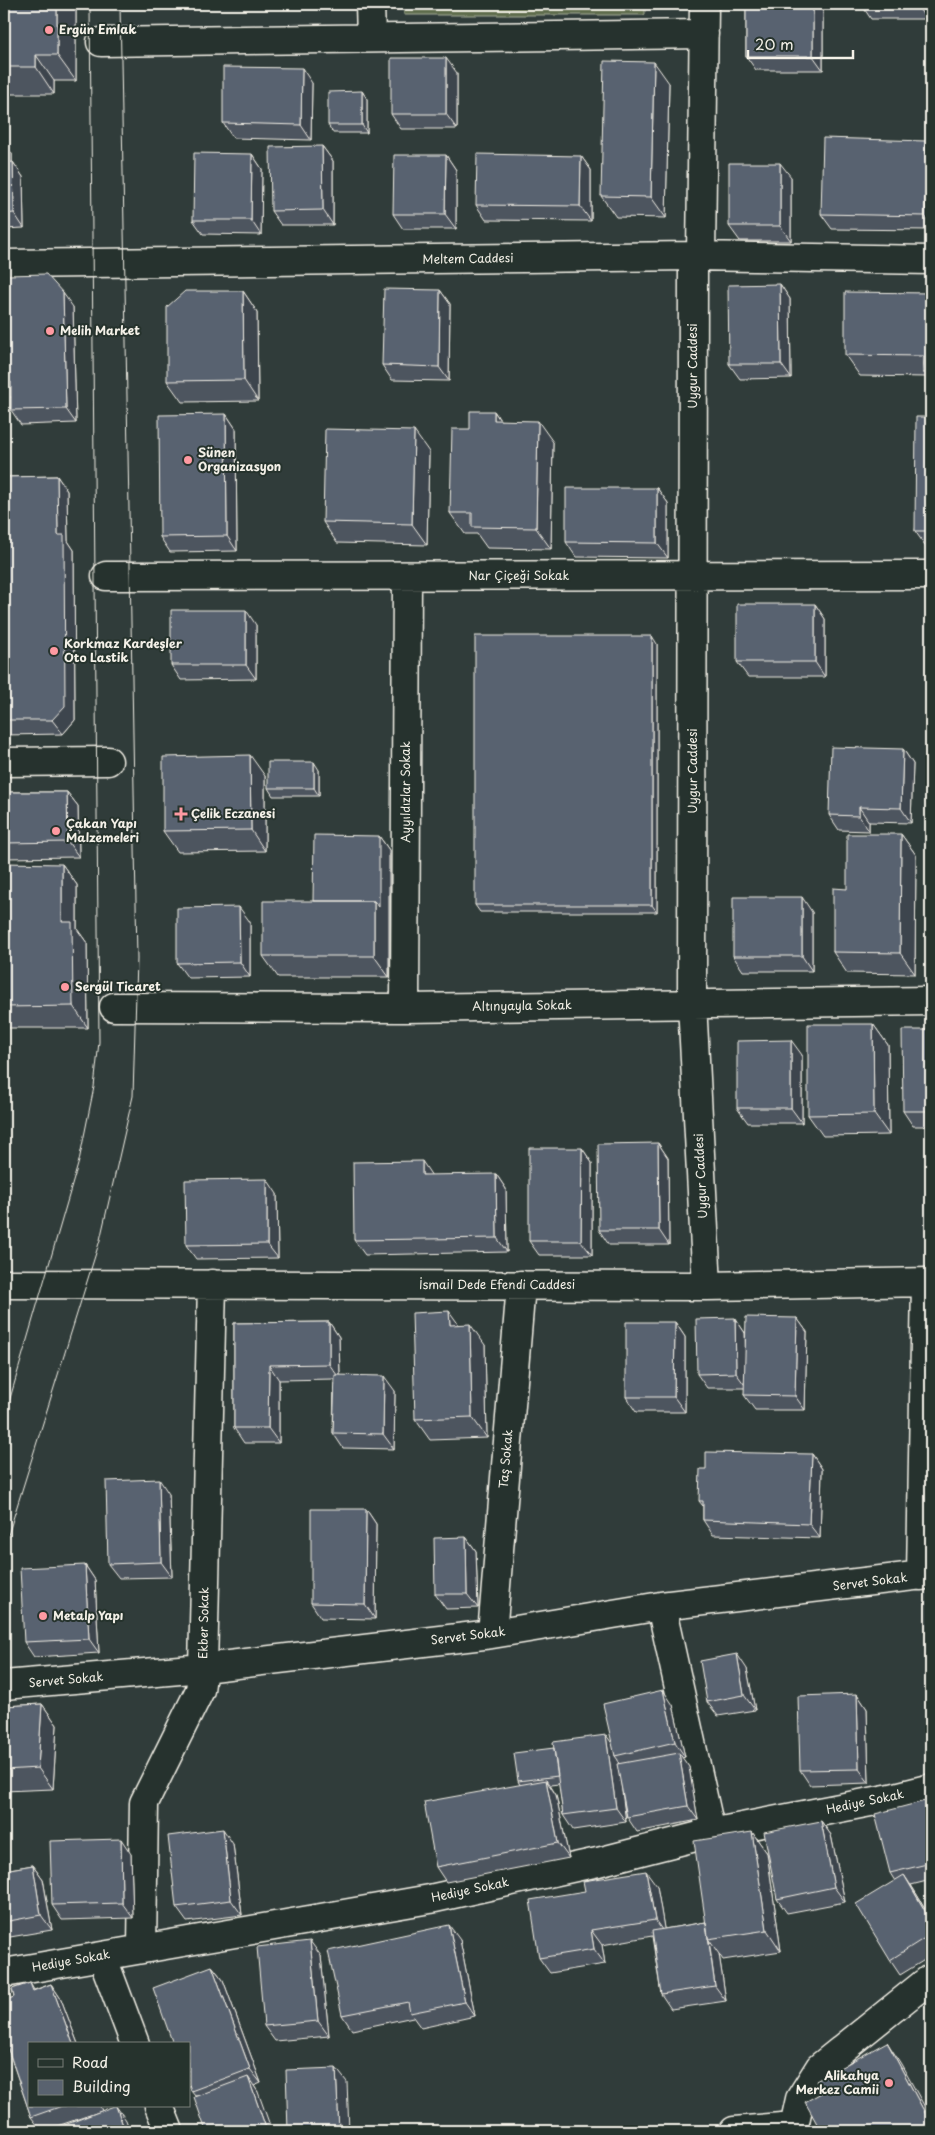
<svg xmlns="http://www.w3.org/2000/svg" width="935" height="2135" viewBox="0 0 935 2135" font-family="'Playpen Sans',sans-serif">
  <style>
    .green { fill: #5f6d4e; stroke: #aaaf9b }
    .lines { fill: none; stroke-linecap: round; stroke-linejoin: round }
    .minor-casing { stroke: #f4f1e8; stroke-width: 31 }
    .minor { stroke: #26332d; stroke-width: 28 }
    .tram { stroke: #f4f1e8; stroke-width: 1 }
    .wall { fill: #4d545f; stroke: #f4f1e8 }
    .shaded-wall { fill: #3e454e; stroke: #f4f1e8 }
    .building { fill: #59626f; stroke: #f4f1e8 }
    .poi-dot { fill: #ff9aa2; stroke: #26332d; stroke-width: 2 }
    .labels { text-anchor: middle; stroke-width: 4; stroke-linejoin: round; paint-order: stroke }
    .poi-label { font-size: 12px; font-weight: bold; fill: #f4f1e8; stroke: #26332d; text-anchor: start }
    .street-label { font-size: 12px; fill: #f4f1e8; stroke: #26332d }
  </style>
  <rect width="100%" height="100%" fill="#303c3a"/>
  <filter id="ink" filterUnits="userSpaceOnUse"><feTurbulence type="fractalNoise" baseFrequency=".02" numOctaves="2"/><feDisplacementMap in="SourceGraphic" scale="10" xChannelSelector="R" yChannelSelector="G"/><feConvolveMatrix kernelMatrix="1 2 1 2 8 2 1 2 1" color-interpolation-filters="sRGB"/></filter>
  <g filter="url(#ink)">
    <!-- green -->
    <path class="green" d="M404,4H645V15H404Z"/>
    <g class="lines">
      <defs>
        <path id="minor" d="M370,4L371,37
          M101,42L704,34
          M693,256L692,1003L707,1286
          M701,256L704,4
          M4,264L693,256L931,260
          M106,576L931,575
          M4,762L108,761
          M114,1007L405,1008L931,1001
          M405,1008L407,576
          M4,1284L707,1286L931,1282
          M921,1576L926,1282
          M661,1606L711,1833
          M492,1634L521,1285
          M4,1685L203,1668L492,1634L661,1606L931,1574
          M142,1948L144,1803L200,1690L203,1668L212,1284
          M102,1956L135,2044
          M4,1973L430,1899L598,1862L711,1833L891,1798L931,1788
          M159,2106L169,2131
          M734,2131L794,2126
          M796,2131L794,2126L800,2099L820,2067L931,1978"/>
      </defs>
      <!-- minor casing -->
      <use href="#minor" class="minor-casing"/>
      <!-- minor -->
      <use href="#minor" class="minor"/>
      <!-- tram -->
      <path class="tram" d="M4,1419L79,1161L94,1087L99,1042L90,4
        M4,1548L100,1240L133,1096L137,959L120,4"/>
    </g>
    <!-- wall -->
    <path class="wall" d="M4,4H76V81H54V94H7L4,89Z
      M746,4H823V70H756L746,56Z
      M861,4H926V19H871Z
      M457,73V129H401L391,114Z
      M312,83L311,140L233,138L223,123Z
      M669,83L666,218L616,217L601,196Z
      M362,91L367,99V133H333L328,125Z
      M4,143L12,154V162H13L23,177L24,228L4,229Z
      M322,146L333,161V225H281L271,211Z
      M931,148V230L832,229L821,214Z
      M252,154L262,169L261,235L203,234L193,220Z
      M446,155L456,170V229H403L393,214Z
      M581,156L591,170V221L486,220L476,205Z
      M791,177V241H740L729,226Z
      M780,284L790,299L791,378L740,379L729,364Z
      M4,290L8,296L73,307L76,423L21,425L11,410V397H4Z
      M440,290L450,304L449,381L392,380L382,365Z
      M243,291L257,312L258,401L182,402L167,381Z
      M931,293V384L926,377L860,376L845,355Z
      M494,411L500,420L553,442L551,549L487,548L477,534H465L450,513L470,429Z
      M226,414L236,429L237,551L170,552L160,537Z
      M931,417V552H930L915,531Z
      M429,452L427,545L337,543L323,522Z
      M57,476L67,491L68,541L74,550L75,720L63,734L4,735V477Z
      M657,488L668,503V558L576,557L566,542Z
      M815,604L825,619V677H748L737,662Z
      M256,625V679L181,680L171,665Z
      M657,644V912H480L475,905Z
      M903,749L913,764L911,823L869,822V831L839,830L829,815Z
      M319,770V796H273L268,788Z
      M265,776V851L178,852L163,831Z
      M4,792H67L78,806L79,857L4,858Z
      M901,834L916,855L915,974L847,973L833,952L847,889Z
      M379,836L389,850V977H278L263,956Z
      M62,864L77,885V929L87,943L88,1028H8L4,1022V1007Z
      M812,912V971H743L733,956Z
      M250,922V977L188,978L177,963Z
      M873,1024L888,1045L889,1135L823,1136L808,1115Z
      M931,1030V1126H913L903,1111Z
      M802,1055V1123H748L737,1108Z
      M658,1143L668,1158L669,1245H609L599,1230Z
      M582,1148L592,1163V1255H539L529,1241Z
      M496,1174L506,1189L507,1252L365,1255L354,1240Z
      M277,1194L278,1258L196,1259L186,1245Z
      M735,1318L745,1333L797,1318L807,1332L805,1410H755L744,1395L745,1388H707L697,1374Z
      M329,1322L339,1337L340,1376L395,1391L394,1449L343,1448L333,1433L334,1379L279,1380V1443H244L234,1428V1323Z
      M675,1322L685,1337V1412H636L626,1397Z
      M458,1324L485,1345L487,1438L430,1440L415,1419Z
      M812,1454L822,1469L820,1538L713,1535L703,1520V1506L699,1501Z
      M169,1494L172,1577L119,1578L108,1564Z
      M366,1509L376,1524L375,1619L321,1618L311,1603Z
      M466,1537L476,1551L478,1608L446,1609L435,1594Z
      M85,1565L95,1580L99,1653L34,1657L24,1642Z
      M747,1669L755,1710L718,1716L707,1702Z
      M857,1694L867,1709L869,1783L810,1785L800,1770Z
      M42,1704L57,1725L53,1789L4,1791V1706Z
      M673,1705L685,1757L682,1758L689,1767L698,1820L637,1832L627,1817L621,1789L626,1822L573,1830L563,1815L559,1784L550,1785L556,1795L569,1858L446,1882L436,1867L520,1785L518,1781L554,1748L612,1744Z
      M925,1801L931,1811V1880L911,1885L931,1918V1956L900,1975L890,1960L895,1881L890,1873Z
      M821,1821L831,1835L845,1902L787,1913L777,1899Z
      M752,1832L767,1853L781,1951L723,1960L719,1954L726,2001L671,2009L661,1994L652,1936L602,1945L605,1964L550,1973L539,1958L657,1886L664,1929L706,1922Z
      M233,1844L242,1915L187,1922L176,1907Z
      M131,1854L133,1918L62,1920L52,1905Z
      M33,1865L43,1879L52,1930L4,1938V1870Z
      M460,1940L475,2016L421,2028L413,2017L352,2030L342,2015Z
      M321,1956L329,2036L275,2041L264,2026Z
      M212,1966L223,1980L261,2083L254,2086L258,2092L195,2096L191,2091Z
      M30,1983L34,1990L51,1984L61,1999L78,2044H29V2106H100L102,2111L42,2131L31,2117L4,2037V2001L14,1997L12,1989Z"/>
    <!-- shaded-wall -->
    <path class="shaded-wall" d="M57,4H76V81L57,55Z
      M813,4H823V70L813,56Z
      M916,4H926V19Z
      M36,55L54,81V94L36,67Z
      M446,58L457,73V129L446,114Z
      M654,62L669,83L666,218L651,197Z
      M302,68L312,83L311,140L301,125Z
      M362,91L367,99V133L362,125Z
      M926,141L931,148V225L925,216Z
      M4,143L12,154V177L4,165Z
      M322,146L333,161V225L323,210Z
      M252,154L262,169L261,235L251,220Z
      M446,155L456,170V229L445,214Z
      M581,156L591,170V221L580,206Z
      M13,162L23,177L24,228L14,213Z
      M780,163L791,177V241L780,226Z
      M780,284L790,299L791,378L781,364Z
      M4,290L13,303L4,300Z
      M440,290L450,304L449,381L439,367Z
      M243,291L257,312L258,401L244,380Z
      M63,293L73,307L76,423L66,409Z
      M494,411L508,433L494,420Z
      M226,414L236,429L237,551L227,536Z
      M538,421L553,442L551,549L536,528Z
      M414,431L429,452L427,545L412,524Z
      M57,476L67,491L68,541L74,550L75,720L63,734L52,720L58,535Z
      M657,488L668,503V558L657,543Z
      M815,604L825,619V677L815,662Z
      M246,610L256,625V679L246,665Z
      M652,636L657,644V912L652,905Z
      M903,749L913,764L911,823L901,808Z
      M250,755L265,776V851L251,830Z
      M314,762L319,770V796L314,788Z
      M67,792L78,806L79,857L68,842Z
      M859,807L869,822V831L859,816Z
      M901,834L916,855L915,974L900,953Z
      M379,836L389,850V977L374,956V901Z
      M62,864L77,885V929L87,943L88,1028L73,1006L62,922Z
      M802,897L812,912V971L802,956Z
      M239,907L250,922V977L240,962Z
      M873,1024L888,1045L889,1135L874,1114Z
      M791,1040L802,1055V1123L791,1108Z
      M658,1143L668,1158L669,1245L659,1230Z
      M582,1148L592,1163V1255L581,1241Z
      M422,1161L432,1176L422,1175Z
      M496,1174L506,1189L507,1252L497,1238Z
      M267,1179L277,1194L278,1258L267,1244Z
      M449,1311L464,1332L450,1325Z
      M735,1318L745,1333L747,1388L736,1373Z
      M797,1318L807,1332L805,1410L795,1396Z
      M329,1322L339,1337L340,1379L329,1364Z
      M675,1322L685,1337V1412L674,1397Z
      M470,1324L485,1345L487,1438L472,1417Z
      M269,1365L279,1380V1443L268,1428Z
      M384,1376L395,1391L394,1449L383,1434Z
      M812,1454L822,1469L820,1538L809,1524Z
      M159,1479L169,1494L172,1577L161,1562Z
      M366,1509L376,1524L375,1619L365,1604Z
      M466,1537L476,1551L478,1608L467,1594Z
      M85,1565L95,1580L99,1653L89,1639Z
      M737,1654L747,1669L755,1710L744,1695Z
      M663,1690L673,1705L685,1757L675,1742Z
      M857,1694L867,1709L869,1783L859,1769Z
      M42,1704L57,1725L53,1789L38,1768Z
      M606,1735L616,1749L615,1756L618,1760L626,1822L616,1808Z
      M679,1753L689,1767L698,1820L688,1806Z
      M546,1780L556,1795L569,1858L558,1843Z
      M925,1801L931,1811V1826Z
      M821,1821L831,1835L845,1902L834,1887Z
      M223,1829L233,1844L242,1915L231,1900Z
      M752,1832L767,1853L781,1951L767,1930Z
      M121,1839L131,1854L133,1918L122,1903Z
      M33,1865L43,1879L52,1930L41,1915Z
      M646,1871L657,1886L665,1934L655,1920Z
      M904,1875L914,1890L931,1918V1921Z
      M449,1925L460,1940L475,2016L465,2002Z
      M591,1930L602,1945L605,1964L594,1949Z
      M709,1940L719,1954L726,2001L715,1986Z
      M310,1941L321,1956L329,2036L318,2021Z
      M212,1966L223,1980L261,2083L250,2069Z
      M51,1984L61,1999L78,2044H73Z
      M887,2042L901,2064L931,2118V2124Z
      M336,2068L347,2082L349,2131H339Z
      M248,2077L258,2092L272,2131H267Z
      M116,2106L126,2120L130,2131H125Z"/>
    <!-- building -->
    <path class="building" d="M4,4H57V55H36V67H4Z
      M746,4H813V56H746Z
      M391,58H446V114H391Z
      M604,61L654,62L651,197L601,196Z
      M223,67L302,68L301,125L223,123Z
      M362,91V125H328V92Z
      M823,138L926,141L925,216L821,214Z
      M322,146L323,210L271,211L270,147Z
      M194,153L252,154L251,220H193Z
      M477,154L581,156L580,206L476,205Z
      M394,155H446L445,214H393Z
      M13,162L14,213L4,214V163Z
      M729,163H780V226H729Z
      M46,274L63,293L66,409L11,410V382H4V299H8L7,275Z
      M780,284L781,364H729L728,285Z
      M384,289L440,290L439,367L382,365Z
      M185,291H243L244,380L167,381V307Z
      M845,292L931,293V373H923L924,356L845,355Z
      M470,411H494V420L538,421L536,528L472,527V513H450L452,429H470Z
      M226,414L227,536L160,537L159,415Z
      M916,417H931V531H915Z
      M325,429L414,431L412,524L323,522Z
      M57,476L58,535H64L65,706L52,720H4V477Z
      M566,488H657V543L566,542Z
      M737,604H815V662H737Z
      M171,610H246V665H171Z
      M475,636H652V905H475Z
      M831,747L903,749L901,808L859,807V816L829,815Z
      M250,755L251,830L163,831V757Z
      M268,762H314V788H268Z
      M4,792H67L68,842L4,843Z
      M847,834H901L900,953L833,952V888L847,889Z
      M314,835L379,836V907L374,901H313Z
      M4,863L62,864V922H72L73,1006L4,1007Z
      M733,897H802V956H733Z
      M263,901H374V956H263Z
      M239,907L240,962L177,963V908Z
      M808,1024H873L874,1114L808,1115Z
      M902,1030H931V1111H903Z
      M791,1040V1108H737V1041Z
      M658,1143L659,1230H599L598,1144Z
      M529,1148H582L581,1241H529Z
      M422,1161V1175L496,1174L497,1238L354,1240L353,1162Z
      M267,1179V1244L186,1245L185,1180Z
      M449,1311L450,1325L470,1324L472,1417L415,1419L412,1313Z
      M746,1317L797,1318L795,1396L744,1395Z
      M735,1318L736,1373L697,1374L696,1319Z
      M329,1322V1364L269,1365L268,1428H234V1323Z
      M626,1322H675L674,1397H626Z
      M335,1375L384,1376L383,1434L333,1433Z
      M706,1452L812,1454L809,1524L703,1520V1501H699L700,1469H706Z
      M159,1479L161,1562L108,1564L106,1481Z
      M311,1509H366L365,1604L311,1603Z
      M466,1537L467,1594H435L434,1538Z
      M85,1565L89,1639L24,1642L20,1568Z
      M737,1654L744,1695L707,1702L700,1661Z
      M663,1690L675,1742L615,1756L603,1704Z
      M857,1694L859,1769L800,1770L798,1696Z
      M42,1704L38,1768L4,1770V1706Z
      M606,1735L616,1808L563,1815L553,1742Z
      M554,1748L558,1776L518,1781L514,1753Z
      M679,1753L688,1806L627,1817L617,1764Z
      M546,1780L558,1843L436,1867L424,1802Z
      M925,1801L931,1826V1863L890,1873L875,1814Z
      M821,1821L834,1887L777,1899L764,1832Z
      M223,1829L231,1900L176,1907L168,1836Z
      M752,1832L767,1930L708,1939L694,1841Z
      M121,1839L122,1903L52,1905L50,1841Z
      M33,1865L41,1915L4,1922V1870Z
      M646,1871L655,1920L591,1930L594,1949L539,1958L530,1900L585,1891L583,1881Z
      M904,1875L931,1921V1934L890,1960L856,1904Z
      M706,1922L715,1986L661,1994L652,1931Z
      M449,1925L465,2002L410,2013L408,2002L342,2015L328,1951Z
      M310,1941L318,2021L264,2026L257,1947Z
      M212,1966L250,2069L191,2091L189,2084V2044H173L153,1988Z
      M30,1983L33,1991L51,1984L73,2044H29V2106H62L31,2117L4,2037V2001L14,1997L12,1989Z
      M887,2042L931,2124V2131H821L805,2102L823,2092L816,2081Z
      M336,2068L339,2131H288L286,2070Z
      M248,2077L267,2131H206L194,2097Z
      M114,2106H116L125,2131H63L62,2126Z"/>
  </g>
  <!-- markers -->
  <g class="poi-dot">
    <circle cx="49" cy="30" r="5"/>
    <circle cx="50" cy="331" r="5"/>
    <circle cx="188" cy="460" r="5"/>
    <circle cx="54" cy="651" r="5"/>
    <path d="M178.5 806.5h5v5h5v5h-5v5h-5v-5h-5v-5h5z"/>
    <circle cx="56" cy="831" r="5"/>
    <circle cx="65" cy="987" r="5"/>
    <circle cx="43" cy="1616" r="5"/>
    <circle cx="889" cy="2083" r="5"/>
  </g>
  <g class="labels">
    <!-- poi labels -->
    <g class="poi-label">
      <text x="59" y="34">Ergün Emlak</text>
      <text x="60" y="335">Melih Market</text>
      <text x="198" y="457">Sünen<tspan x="198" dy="14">Organizasyon</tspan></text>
      <text x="64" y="648">Korkmaz Kardeşler<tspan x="64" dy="14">Oto Lastik</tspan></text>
      <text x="191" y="818">Çelik Eczanesi</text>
      <text x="66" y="828">Çakan Yapı<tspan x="66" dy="14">Malzemeleri</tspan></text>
      <text x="75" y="991">Sergül Ticaret</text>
      <text x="53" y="1620">Metalp Yapı</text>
      <text x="879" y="2080" text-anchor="end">Alikahya<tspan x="879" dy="14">Merkez Camii</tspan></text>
    </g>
    <!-- street labels -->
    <g class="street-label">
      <text transform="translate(468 259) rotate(-1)" y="4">Meltem Caddesi</text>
      <text transform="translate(693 366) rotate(-90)" y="4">Uygur Caddesi</text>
      <text x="519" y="580">Nar Çiçeği Sokak</text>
      <text transform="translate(693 771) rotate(-90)" y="4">Uygur Caddesi</text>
      <text transform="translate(406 792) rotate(-90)" y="4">Ayyıldızlar Sokak</text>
      <text transform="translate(522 1006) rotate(-1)" y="4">Altınyayla Sokak</text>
      <text transform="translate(701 1176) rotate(-93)" y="4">Uygur Caddesi</text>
      <text x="497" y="1289">İsmail Dede Efendi Caddesi</text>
      <text transform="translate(506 1459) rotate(-85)" y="4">Taş Sokak</text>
      <text transform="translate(870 1582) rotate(-7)" y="4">Servet Sokak</text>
      <text transform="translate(204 1623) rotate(-89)" y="4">Ekber Sokak</text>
      <text transform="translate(468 1636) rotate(-7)" y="4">Servet Sokak</text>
      <text transform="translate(66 1680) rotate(-5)" y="4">Servet Sokak</text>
      <text transform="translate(865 1802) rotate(-12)" y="4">Hediye Sokak</text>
      <text transform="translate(470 1890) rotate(-12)" y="4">Hediye Sokak</text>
      <text transform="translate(71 1961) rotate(-10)" y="4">Hediye Sokak</text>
    </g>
  </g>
  <!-- margin -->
  <rect width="935" height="2135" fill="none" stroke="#26332d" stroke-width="20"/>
  <rect x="10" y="10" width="915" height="2115" fill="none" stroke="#f4f1e8" stroke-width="2" filter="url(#ink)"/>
  <!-- legend -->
  <rect x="28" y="2042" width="162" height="65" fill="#26332d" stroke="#787f78"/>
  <rect x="38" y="2059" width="25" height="8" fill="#26332d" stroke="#787f78"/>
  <text x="72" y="2068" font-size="15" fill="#f4f1e8">Road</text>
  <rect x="38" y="2080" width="25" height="15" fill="#59626f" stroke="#787f78"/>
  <text x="72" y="2092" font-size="15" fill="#f4f1e8">Building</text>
  <!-- scale -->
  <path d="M748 50v8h105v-8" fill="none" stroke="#f4f1e8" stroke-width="2.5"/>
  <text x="755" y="50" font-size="15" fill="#f4f1e8" stroke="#26332d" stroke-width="4" paint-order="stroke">20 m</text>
</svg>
